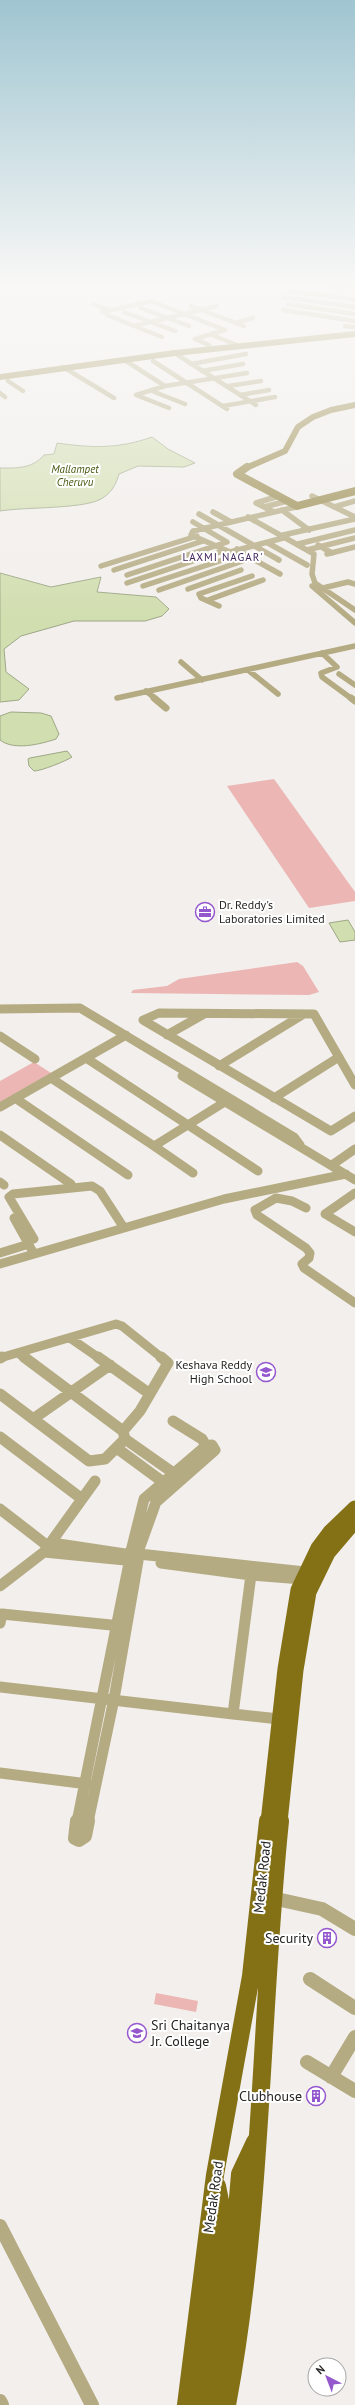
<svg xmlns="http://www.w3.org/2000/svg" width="355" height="2405" viewBox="0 0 355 2405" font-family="'PT Sans',sans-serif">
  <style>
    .green { fill: #ecb6b4 }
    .water { fill: #d1deaf; stroke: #9ea786 }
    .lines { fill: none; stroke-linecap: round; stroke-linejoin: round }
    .street-far5 { stroke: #b5ab83; stroke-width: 4.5 }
    .street-far4 { stroke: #b5ab83; stroke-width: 5.5 }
    .street-far3 { stroke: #b5ab83; stroke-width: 7 }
    .street-far2 { stroke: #b5ab83; stroke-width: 9 }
    .street-far1 { stroke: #b5ab83; stroke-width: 11 }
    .street { stroke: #b5ab83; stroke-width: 14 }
    .secondary-far1 { stroke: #98894b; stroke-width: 6 }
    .secondary { stroke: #98894b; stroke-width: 8 }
    .primary-far1 { stroke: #847015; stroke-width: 15 }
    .primary { stroke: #847015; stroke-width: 18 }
    .labels { text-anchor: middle; stroke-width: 4; stroke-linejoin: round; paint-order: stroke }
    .far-water-label { font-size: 11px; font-style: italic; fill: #4a5912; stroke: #fff }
    .far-neighbourhood-label { font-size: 11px; letter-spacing: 1px; fill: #42245d; stroke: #fff }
    .poi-label { font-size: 12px; fill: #272625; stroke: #fff; text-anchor: start }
    .near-street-label { font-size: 14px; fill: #272625; stroke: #fff }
    .near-poi-label { font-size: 14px; fill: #272625; stroke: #fff; text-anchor: end }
  </style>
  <rect width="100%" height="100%" fill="#f2efec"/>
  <!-- green -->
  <path class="green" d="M274,779L355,892V901L309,908L227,786Z
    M297,962L303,966L319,992L309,995L131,993L133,990L167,986L179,979Z
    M34,1062L51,1073L0,1102V1081Z
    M156,1993L198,2001L196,2012L154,2004Z"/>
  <!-- water -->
  <path class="water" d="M152,437L168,449L195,463L184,467L138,466L119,474C116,485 110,495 99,500C79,509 25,507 0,511V468C17,468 32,469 44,455L54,454L57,443C92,448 118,449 152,437Z
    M0,573L51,587L101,577L97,592L156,597L169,609L162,616L145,621H74L21,636L4,649L6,672L29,689L19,700L0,702Z
    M11,712L41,713L51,716L59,734L56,739C41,744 14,751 0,740V716Z
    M67,751L72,757C66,761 41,771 34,771L29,766L28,759L30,758Z
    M348,920L355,932V940L340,942L329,923Z"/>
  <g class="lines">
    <!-- street-far5 -->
    <path class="street-far5" d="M325,284L355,288
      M290,291L355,300
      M283,297L355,307
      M93,304L109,310
      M288,304L355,314
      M191,306L244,326
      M141,308L189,326
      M283,310L355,321
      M102,312L151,301L225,330L195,339L209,345
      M124,312L175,331
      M107,315L162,337
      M235,323L253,318
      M134,326L217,306
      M345,326L355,327
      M212,335L237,345
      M173,352L256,405
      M126,361L165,386L247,373
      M153,361L227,409
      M191,364L246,354
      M63,367L114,398
      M202,371L243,364
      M8,381L23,391
      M165,386L136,395L169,408
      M228,386L261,381
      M152,391L185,404
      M0,393L5,397
      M240,395L269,390
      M223,406L275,397"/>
    <!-- street-far4 -->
    <path class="street-far4" d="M312,496L355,517
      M264,507L287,501
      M334,507L355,501
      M282,510L309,530
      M213,512L231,522
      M274,512L256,503L279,496
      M199,514L279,560
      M248,517L314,554L312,574L315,583L355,610
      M283,535L355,519
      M287,537L230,552L191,535L193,531L300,506
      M268,543L307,565
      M298,544L355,530
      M318,545L332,553
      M307,550L355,538
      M327,554L355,547
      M251,558L280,574
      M101,566L197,536
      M114,570L203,541
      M127,575L227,542L193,522
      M127,583L223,551
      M143,586L238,555
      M314,586H312L355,623
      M323,588L348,582L355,584
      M188,589L241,570
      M159,590L251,558L237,549
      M208,600L263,580
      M219,606L201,598L199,594L252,576
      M322,653L337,667L321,673L322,677L352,699
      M181,662L202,680
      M248,670L278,694
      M339,674L355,685
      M146,691L156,699
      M117,698L355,646"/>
    <!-- street-far3 -->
    <path class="street-far3" d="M154,698L166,708
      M351,698L355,701"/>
    <!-- street-far2 -->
    <path class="street-far2" d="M0,1009L80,1008L294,1137L300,1145
      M143,1020L159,1013L314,1014L355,1085
      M143,1020L331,1131L355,1116
      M167,1035L204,1014
      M0,1036L35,1059
      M86,1058L258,1171
      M219,1066L304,1014
      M182,1076L355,1180
      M51,1078L154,1146
      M15,1098L128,1175
      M274,1098L339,1057
      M0,1107L126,1035
      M0,1135L71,1184
      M332,1165L355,1149
      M193,1173L154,1146L228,1100
      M0,1182L4,1185
      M355,1193L325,1214L355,1232
      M306,1208L292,1201L276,1198L255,1210L257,1215L306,1248L310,1253L309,1258L302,1264L304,1268L355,1303
      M14,1218L34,1254
      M34,1239L9,1197L13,1194L92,1186L100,1191L124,1228
      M0,1253L29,1244
      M0,1264L224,1199L346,1174
      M70,1338L99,1358
      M18,1353L25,1358
      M0,1358L116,1324L122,1326L162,1358"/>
    <!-- street-far1 -->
    <path class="street-far1" d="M24,1357L123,1431
      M98,1357L150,1394
      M161,1357L168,1363L140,1411L123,1431L125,1439L182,1479
      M0,1358L2,1357
      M0,1394L89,1461L105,1459L125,1439
      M33,1419L110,1365
      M173,1421L202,1439L206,1446
      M0,1437L82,1499
      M118,1449L167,1485
      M0,1509L49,1547
      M52,1543L125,1554
      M131,1551H136L140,1556L134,1563L127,1562L124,1556Z
      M131,1551L144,1499L206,1446L212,1445L215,1450L156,1502L138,1552
      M44,1552L125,1560
      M139,1554L305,1572
      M161,1563L251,1575L302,1579
      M0,1586L44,1552L95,1481
      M0,1623L2,1614L121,1626
      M0,1687L233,1714L252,1567
      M233,1714L279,1719
      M0,1773L88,1784
      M77,1822L129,1563
      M88,1822L114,1699L138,1561"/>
    <!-- street -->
    <path class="street" d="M77,1821L75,1838L79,1840L85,1836L88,1821
      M272,1898L322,1909L355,1929
      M310,1979L355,2008
      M307,2062L355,2091
      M331,2077L355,2037
      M0,2226L92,2405
      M0,2401L2,2405"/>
    <!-- secondary-far1 -->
    <path class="secondary-far1" d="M0,377L175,353L355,334
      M246,468L285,451L298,427L313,417L331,410L355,405"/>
    <!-- secondary -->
    <path class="secondary" d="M247,467L237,474L297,506L355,491"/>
    <!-- primary-far1 -->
    <path class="primary-far1" d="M268,1822L285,1669L298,1590L318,1548L330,1532L355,1508
      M280,1822L296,1670L309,1592L328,1553L355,1521"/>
    <!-- primary -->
    <path class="primary" d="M186,2405L215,2175L251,1976L268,1821
      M201,2405L223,2216L217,2186
      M213,2405L228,2318L240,2174L255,2142
      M227,2405C263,2214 260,2014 280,1821"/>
  </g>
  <!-- sky -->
  <linearGradient id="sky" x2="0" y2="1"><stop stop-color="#9fc5d1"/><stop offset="0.46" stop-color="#f9f8f6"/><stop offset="1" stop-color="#f9f8f6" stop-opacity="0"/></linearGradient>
  <rect width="355" height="620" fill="url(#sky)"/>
  <!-- icons -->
  <defs>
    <symbol id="office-ring" viewBox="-11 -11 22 22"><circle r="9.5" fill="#fff" stroke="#9457cd" stroke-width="1.5"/><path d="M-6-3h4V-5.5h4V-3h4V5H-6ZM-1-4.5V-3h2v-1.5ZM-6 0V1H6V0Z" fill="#9457cd"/></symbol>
    <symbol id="school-ring" viewBox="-11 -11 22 22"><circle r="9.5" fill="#fff" stroke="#9457cd" stroke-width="1.5"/><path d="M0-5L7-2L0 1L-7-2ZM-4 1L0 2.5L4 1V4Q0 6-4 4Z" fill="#9457cd"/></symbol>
    <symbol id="building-ring" viewBox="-11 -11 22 22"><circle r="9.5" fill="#fff" stroke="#9457cd" stroke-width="1.5"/><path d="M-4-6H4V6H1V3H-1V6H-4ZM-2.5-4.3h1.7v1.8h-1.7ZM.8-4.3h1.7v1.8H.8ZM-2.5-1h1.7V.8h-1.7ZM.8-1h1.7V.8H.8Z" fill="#9457cd"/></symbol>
    <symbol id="university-ring" viewBox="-11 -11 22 22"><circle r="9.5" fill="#fff" stroke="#9457cd" stroke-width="1.5"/><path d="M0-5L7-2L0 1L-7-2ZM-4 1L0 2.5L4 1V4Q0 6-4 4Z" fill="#9457cd"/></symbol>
  </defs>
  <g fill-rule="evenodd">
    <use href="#office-ring" x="194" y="901" width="22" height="22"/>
    <use href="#school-ring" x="255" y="1361" width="22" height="22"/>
    <use href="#building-ring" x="316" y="1927" width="22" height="22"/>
    <use href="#university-ring" x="126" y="2022" width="22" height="22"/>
    <use href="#building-ring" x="305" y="2085" width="22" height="22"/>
  </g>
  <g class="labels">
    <!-- far-water labels -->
    <g class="far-water-label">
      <text x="75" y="473">Mallampet<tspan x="75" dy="13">Cheruvu</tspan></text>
    </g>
    <!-- far-neighbourhood labels -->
    <g class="far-neighbourhood-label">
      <text x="223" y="561">LAXMI NAGAR'</text>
    </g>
    <!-- poi labels -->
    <g class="poi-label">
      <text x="219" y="909">Dr. Reddy's<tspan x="219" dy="14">Laboratories Limited</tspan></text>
      <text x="252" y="1369" text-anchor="end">Keshava Reddy<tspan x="252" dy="14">High School</tspan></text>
    </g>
    <!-- near-street labels -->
    <g class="near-street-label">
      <text transform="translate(262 1877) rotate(-84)" y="5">Medak Road</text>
      <text transform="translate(213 2197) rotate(-82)" y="5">Medak Road</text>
    </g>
    <!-- near-poi labels -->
    <g class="near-poi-label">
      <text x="313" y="1943">Security</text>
      <text x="151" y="2030" text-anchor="start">Sri Chaitanya<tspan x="151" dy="16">Jr. College</tspan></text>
      <text x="302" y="2101">Clubhouse</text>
    </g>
  </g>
  <!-- north arrow -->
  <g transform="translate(327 2377) rotate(318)"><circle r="19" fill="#ffffff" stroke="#a9a8a8"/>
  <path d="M0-3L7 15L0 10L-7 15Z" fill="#9457cd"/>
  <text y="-6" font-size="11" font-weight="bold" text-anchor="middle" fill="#272625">N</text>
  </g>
</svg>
